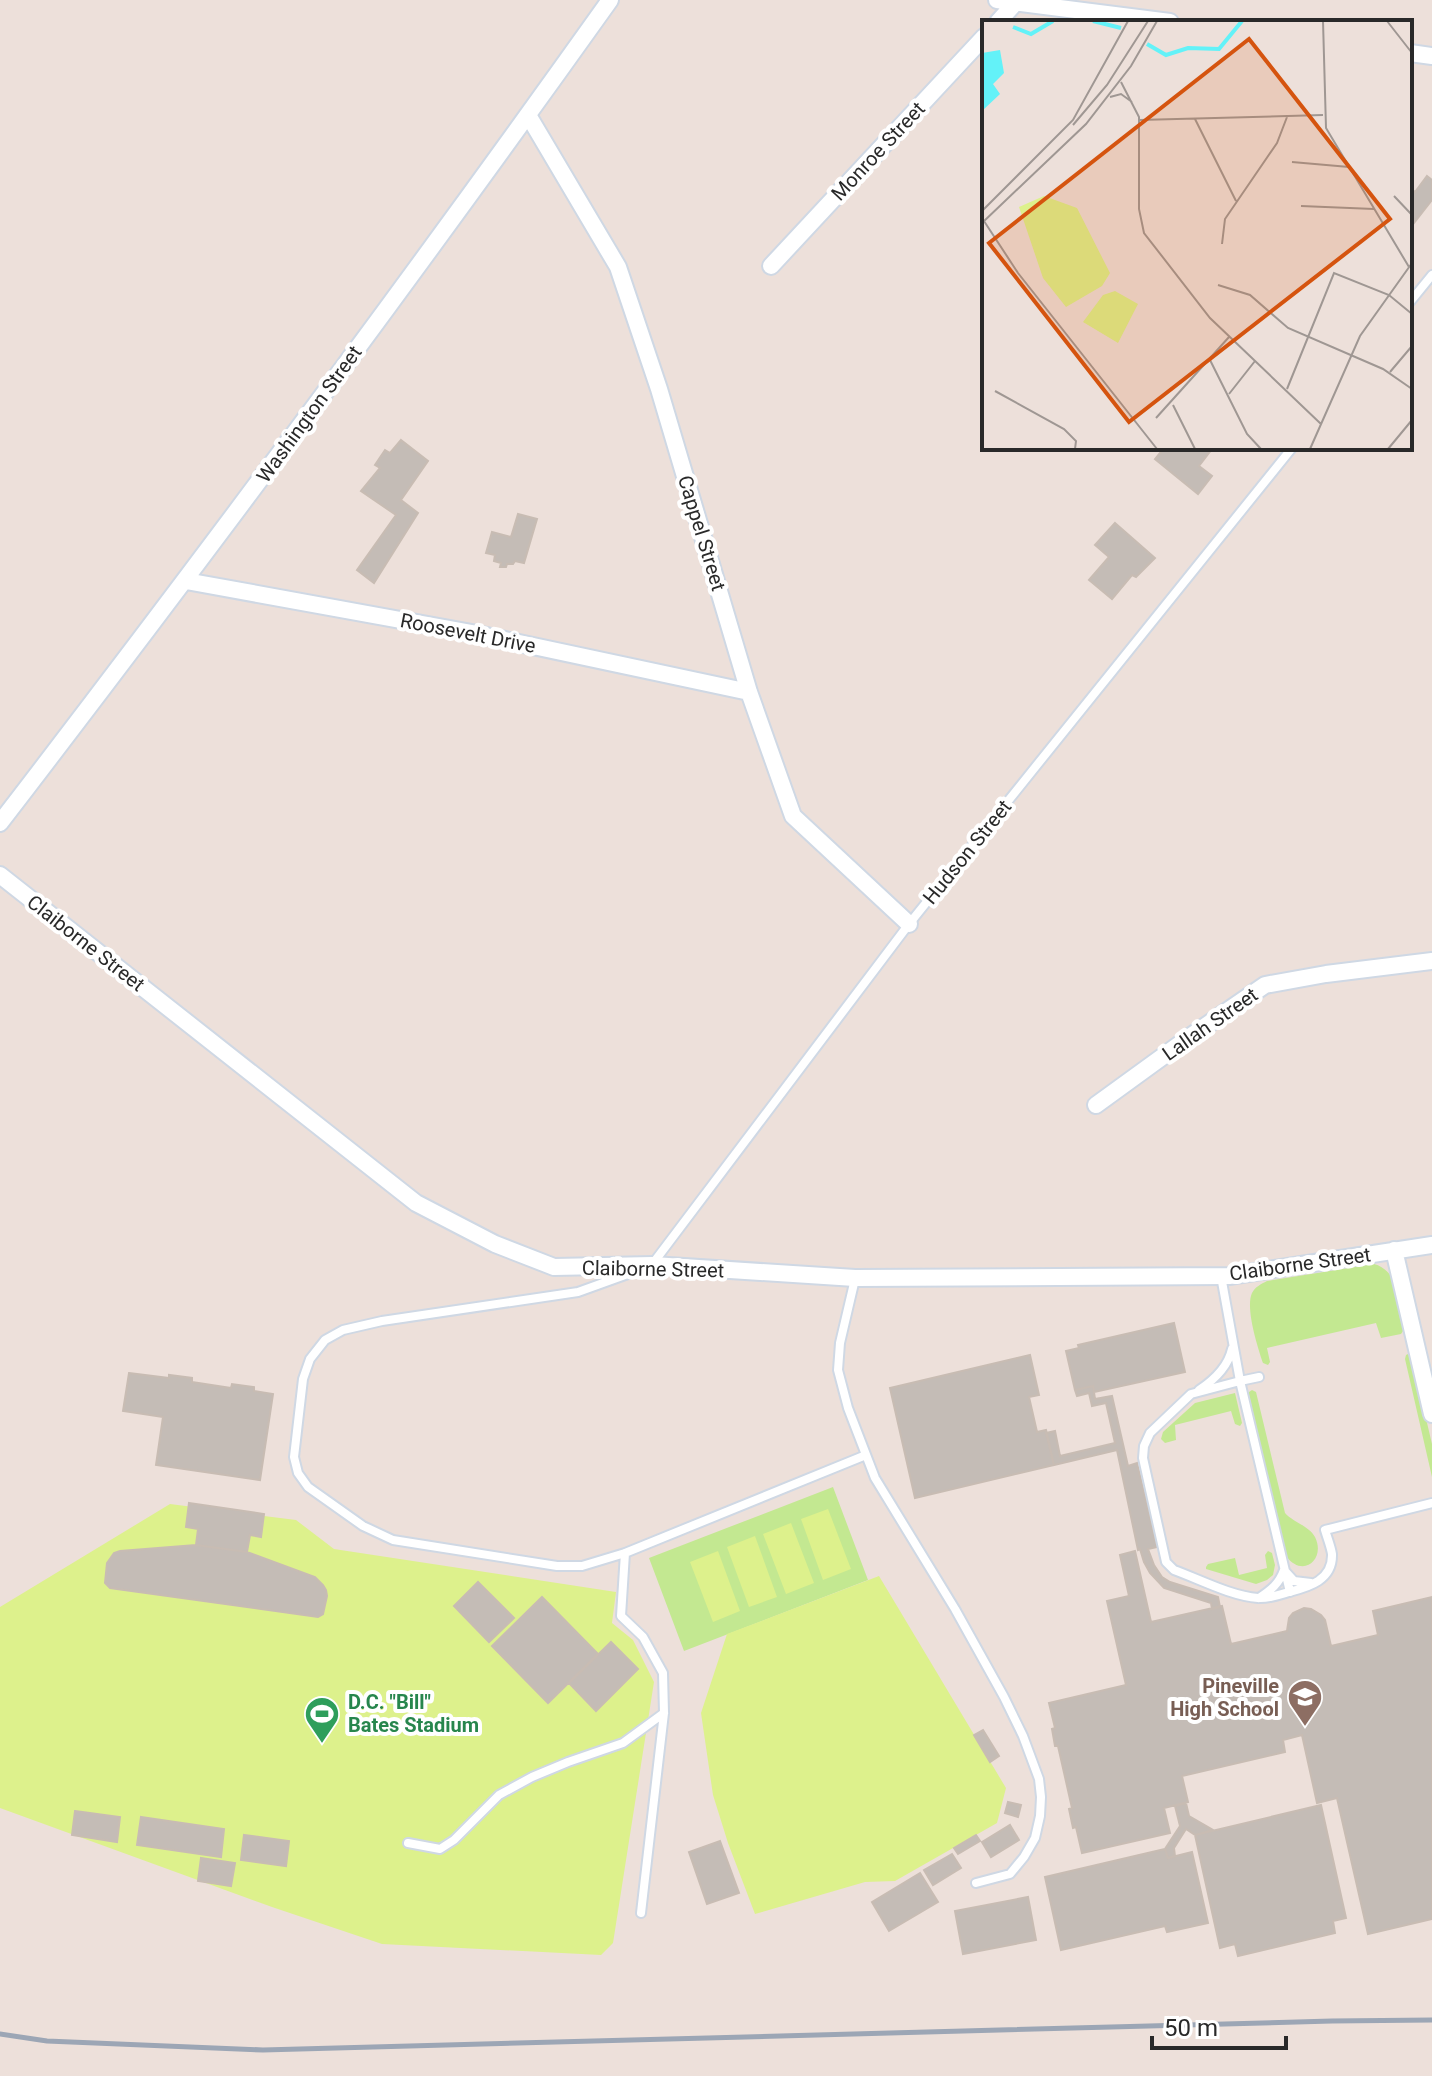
<svg xmlns="http://www.w3.org/2000/svg" width="1432" height="2076" viewBox="0 0 1432 2076" font-family="Roboto,sans-serif">
  <style>
    .green { fill: #c3e891 }
    .pitch { fill: #ddf18c }
    .building { fill: #c4bcb6; stroke: #c8bcb3; stroke-width: 2 }
    .lines { fill: none; stroke-linecap: round; stroke-linejoin: round }
    .service-casing { stroke: #cfd8e4; stroke-width: 12 }
    .minor-casing { stroke: #cfd8e4; stroke-width: 20 }
    .service { stroke: #fff; stroke-width: 8 }
    .minor { stroke: #fff; stroke-width: 16 }
    .rail { stroke: #9ca6b5; stroke-width: 5 }
    .labels { text-anchor: middle; stroke-width: 8; stroke-linejoin: round; paint-order: stroke }
    .street-label { font-size: 20px; fill: #292929; stroke: #fff }
    .education-label { font-size: 20px; font-weight: bold; fill: #785e54; stroke: #fff; text-anchor: end }
    .leisure-label { font-size: 20px; font-weight: bold; fill: #27864d; stroke: #fff; text-anchor: start }
    .inset-river { fill: none; stroke: #63f2f8; stroke-width: 4 }
    .inset-road { fill: none; stroke: #9f9793; stroke-width: 2 }
    .view { fill: #d5540f; fill-opacity: 0.15; stroke: #d5540f; stroke-width: 4 }
    .inset-edge { fill: none; stroke: #292929; stroke-width: 4 }
  </style>
  <rect width="100%" height="100%" fill="#ede0da"/>
  <!-- green -->
  <path class="green" d="M1374,1264C1400,1271 1400,1305 1405,1328L1401,1334L1381,1338L1376,1323L1267,1348L1270,1362L1268,1365L1263,1363C1258,1348 1245,1308 1252,1293C1255,1287 1261,1284 1267,1281Z
    M1408,1354L1412,1359L1432,1444V1477L1405,1359L1406,1355Z
    M1252,1390L1256,1392L1285,1513C1293,1522 1309,1526 1315,1537C1326,1559 1303,1579 1286,1556L1249,1395V1392Z
    M1235,1393L1242,1423L1240,1426L1235,1424L1231,1411L1175,1425L1176,1440L1165,1443L1161,1439L1163,1432L1195,1403Z
    M833,1487L868,1580L684,1651L649,1558Z
    M1268,1551L1272,1553L1275,1565L1273,1575L1267,1580L1256,1584L1206,1569V1567L1208,1564L1235,1558L1239,1575L1267,1568L1265,1555Z"/>
  <!-- pitch -->
  <path class="pitch" d="M170,1504L296,1520L334,1549L616,1592L612,1623L633,1640L654,1682L613,1943L601,1955L382,1944L272,1907L0,1808V1607Z
    M828,1509L851,1569L823,1580L801,1519Z
    M791,1523L814,1583L786,1594L763,1534Z
    M755,1536L777,1597L749,1607L727,1547Z
    M718,1551L740,1611L713,1622L690,1562Z
    M879,1576L1006,1788L997,1823L895,1881L865,1882L755,1914L728,1843L713,1795L701,1713L727,1634Z"/>
  <!-- building -->
  <path class="building" d="M1427,176L1432,180V200L1410,228V188L1415,192Z
    M401,440L428,461L401,500L418,513L374,583L357,570L396,515L361,491L380,468L375,465L385,450L390,453Z
    M1164,448L1212,449L1199,466L1212,476L1198,494L1155,459Z
    M518,514L537,519L524,563L515,561L513,564H507L506,567H500L501,563L494,561L495,555L486,553L492,532L511,537Z
    M1115,523L1155,558L1136,577L1132,575L1112,599L1089,580L1109,557L1095,545Z
    M1174,1323L1185,1372L1094,1392L1093,1386L1075,1390L1066,1351L1079,1348L1078,1345Z
    M1030,1355L1039,1395L1029,1397L1037,1432L1046,1430L1054,1465L915,1498L890,1388Z
    M129,1373L169,1378V1375L192,1378V1382L231,1388L232,1384L254,1387V1391L273,1394L260,1480L156,1465L163,1417L123,1411Z
    M1093,1386L1095,1399L1112,1396L1128,1466L1137,1463L1157,1547L1148,1549L1154,1565L1162,1577L1170,1582L1218,1597L1220,1607L1212,1609L1211,1603L1164,1588L1150,1573L1144,1562L1140,1549L1138,1550L1117,1450L1054,1465L1046,1433L1055,1431L1060,1456L1115,1443L1106,1403L1092,1406L1089,1393L1077,1396L1075,1390Z
    M189,1503L264,1514L261,1537L250,1535L247,1552L196,1545L198,1529L186,1527Z
    M196,1545L247,1552L315,1577L323,1585L326,1590L327,1596L323,1614L318,1617L110,1588L105,1583L107,1563L114,1553L120,1551Z
    M1135,1551L1151,1622L1222,1606L1231,1644L1287,1631L1289,1618L1293,1613L1304,1608L1311,1609L1321,1615L1325,1620L1331,1646L1378,1635L1373,1611L1432,1597V1919L1368,1934L1337,1798L1317,1803L1302,1735L1283,1740L1285,1752L1182,1776L1188,1802L1164,1808L1170,1833L1082,1853L1076,1827L1073,1828L1069,1809L1072,1808L1058,1746H1055L1052,1729L1055,1728L1049,1703L1126,1685L1107,1601L1129,1596L1120,1555Z
    M478,1582L514,1618L489,1642L454,1606Z
    M542,1597L598,1654L548,1703L492,1646Z
    M611,1642L638,1669L596,1711L569,1683Z
    M983,1730L999,1756L990,1762L974,1735Z
    M1008,1802L1021,1805L1018,1817L1005,1813Z
    M1186,1803L1189,1816L1213,1830L1195,1835L1186,1829L1174,1848L1175,1856L1168,1858L1165,1849L1180,1826L1175,1806Z
    M1321,1805L1346,1918L1333,1921L1335,1933L1238,1956L1235,1944L1220,1948L1195,1835Z
    M75,1811L120,1817L117,1842L72,1835Z
    M141,1817L224,1829L221,1857L137,1845Z
    M1010,1825L1019,1840L991,1857L982,1842Z
    M244,1835L289,1841L286,1866L241,1860Z
    M976,1835L980,1841L958,1854L954,1848Z
    M720,1841L739,1893L707,1904L689,1852Z
    M1165,1849L1168,1858L1192,1852L1208,1923L1167,1932L1165,1926L1061,1950L1045,1877Z
    M952,1854L961,1868L933,1885L924,1870Z
    M201,1858L235,1863L231,1886L198,1881Z
    M920,1873L938,1902L889,1931L872,1902Z
    M1028,1897L1036,1940L963,1954L955,1911Z"/>
  <g class="lines">
    <defs>
      <path id="service" d="M1410,302L1432,275
        M651,1266L909,924L1292,448
        M639,1270L578,1292L382,1321L343,1330L325,1340L310,1359L303,1379L294,1457L298,1473L308,1487L363,1526L393,1540L557,1566H582L625,1553L866,1455
        M1221,1276L1240,1381L1191,1394L1150,1433L1144,1446L1143,1458L1166,1562L1174,1570C1199,1579 1231,1596 1258,1598C1268,1599 1279,1595 1289,1592C1309,1587 1333,1580 1332,1554C1331,1547 1327,1537 1325,1530L1432,1503
        M855,1279L840,1343L838,1370L848,1408L875,1478L955,1609L1004,1697L1023,1736L1039,1779L1041,1797L1040,1816L1035,1838L1024,1857L1010,1874L976,1883
        M1259,1377L1240,1381L1290,1592
        M1199,1390C1214,1380 1228,1367 1232,1349
        M625,1553L621,1616L643,1637L663,1673L664,1713L641,1913
        M1259,1598C1271,1590 1279,1584 1284,1570L1294,1581L1311,1583
        M408,1843L440,1849L454,1840L499,1795L532,1777L568,1762L623,1743L664,1713"/>
      <path id="minor" d="M997,0L1170,22
        M998,22L1016,2
        M1410,53L1432,56
        M528,115L618,267L659,389L749,692L793,816L909,924
        M771,266L984,37
        M186,581L472,633L749,692
        M0,823C208,552 412,278 610,0
        M0,875L416,1203L495,1244L554,1267L653,1265L855,1278L1229,1276L1432,1245
        M1096,1105L1191,1036L1265,985L1326,974L1432,961
        M1394,1250L1432,1414"/>
    </defs>
    <!-- service casing -->
    <use href="#service" class="service-casing"/>
    <!-- minor casing -->
    <use href="#minor" class="minor-casing"/>
    <!-- service -->
    <use href="#service" class="service"/>
    <!-- minor -->
    <use href="#minor" class="minor"/>
    <!-- rail -->
    <path class="rail" d="M0,2034L47,2041L263,2050L1332,2021L1432,2020"/>
  </g>
  <!-- icons -->
  <defs>
    <symbol id="school-pin" viewBox="-11 -11 22 30"><path d="M0 17L-7.5 6A9.5 9.5 0 1 1 7.5 6Z" fill="#8d6e63" stroke="#fff"/><path d="M0-5L7-2L0 1L-7-2ZM-4 1L0 2.5L4 1V4Q0 6-4 4Z" fill="#fff"/></symbol>
    <symbol id="stadium-pin" viewBox="-11 -11 22 30"><path d="M0 17L-7.5 6A9.5 9.5 0 1 1 7.5 6Z" fill="#2e9e5b" stroke="#fff"/><path d="M0-5a6.5 5 0 1 0 0 10a6.5 5 0 1 0 0-10ZM-3.5-1.8h7v3.6h-7Z" fill="#fff"/></symbol>
  </defs>
  <g fill-rule="evenodd">
    <use href="#school-pin" x="1285" y="1677" width="40" height="54"/>
    <use href="#stadium-pin" x="302" y="1694" width="40" height="54"/>
  </g>
  <g class="labels">
    <!-- street labels -->
    <g class="street-label">
      <text transform="translate(878 151) rotate(-47)" y="7">Monroe Street</text>
      <text transform="translate(309 414) rotate(-54)" y="7">Washington Street</text>
      <text transform="translate(702 533) rotate(73)" y="7">Cappel Street</text>
      <text transform="translate(468 633) rotate(11)" y="7">Roosevelt Drive</text>
      <text transform="translate(967 852) rotate(-51)" y="7">Hudson Street</text>
      <text transform="translate(86 943) rotate(38)" y="7">Claiborne Street</text>
      <text transform="translate(1210 1024) rotate(-35)" y="7">Lallah Street</text>
      <text transform="translate(1300 1264) rotate(-8)" y="7">Claiborne Street</text>
      <text transform="translate(653 1269) rotate(1)" y="7">Claiborne Street</text>
    </g>
    <!-- education labels -->
    <g class="education-label">
      <text x="1279" y="1693">Pineville<tspan x="1279" dy="23">High School</tspan></text>
    </g>
    <!-- leisure labels -->
    <g class="leisure-label">
      <text x="348" y="1709">D.C. "Bill"<tspan x="348" dy="23">Bates Stadium</tspan></text>
    </g>
  </g>
  <!-- overview -->
  <g transform="translate(982 20)">
    <rect width="430" height="430" fill="#ede0da"/>
    <path d="M62,176L95,188L128,253L120,266L84,287L61,258L37,187ZM133,271L156,284L136,323L101,302L121,275Z" fill="#ddf18c"/>
    <path d="M18,30L22,53L11,64L18,74L0,91V33Z" fill="#63f2f8"/>
    <path class="inset-river" d="M111,1L139,8M31,7L49,14L71,1M165,24L184,35L206,28L237,29L260,1"/>
    <path class="inset-road" d="M341,1L344,108L427,247M405,1L430,33M139,62L157,97V189L162,213L228,298L339,404M128,77L139,74L150,82M213,99L254,181M157,100L341,95M91,105L125,65L166,1M310,142L367,147M412,176L430,195M319,186L392,189M0,191L91,100L146,1M0,198L36,253L175,429M0,203L104,104L149,46L175,1M240,224L243,199L295,123L305,97M236,265L268,275L306,308L401,349L430,369M228,340L265,414L279,429M408,352L430,326M305,369L352,253L407,275L430,294M13,371L82,409L94,421L93,429M247,374L273,341M191,385L213,429M174,398L247,317M328,429L378,316L430,243M406,429L430,400"/>
    <path class="view" d="M267,19L408,199L147,402L7,223Z"/>
    <rect width="430" height="430" class="inset-edge"/>
  </g>
  <!-- scale -->
  <path d="M1152 2036v12h134v-12" fill="none" stroke="#292929" stroke-width="4"/>
  <text x="1164" y="2036" font-size="24" fill="#292929" stroke="#ffffff" stroke-width="6" paint-order="stroke">50 m</text>
</svg>
